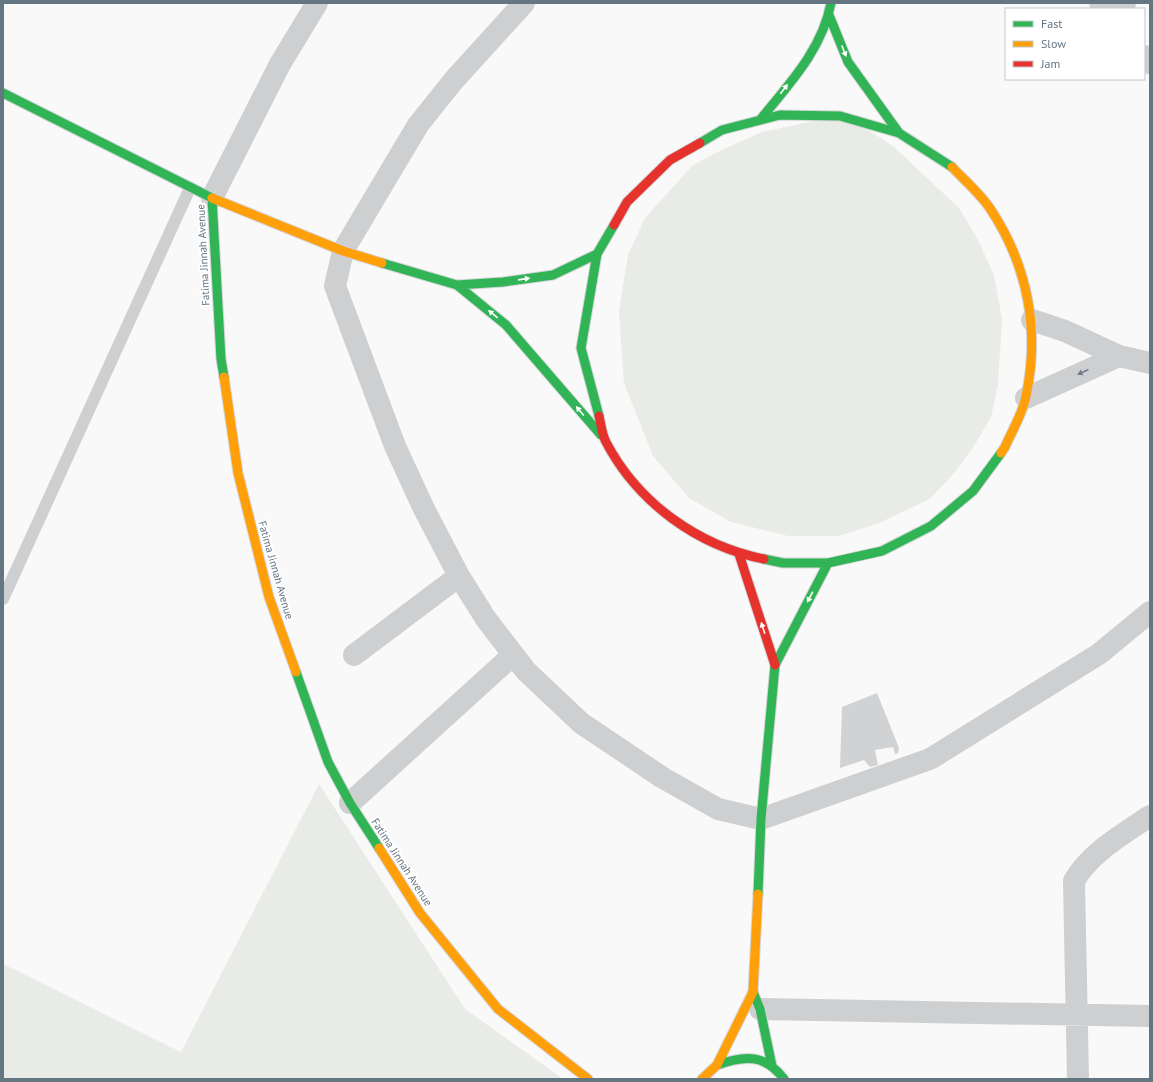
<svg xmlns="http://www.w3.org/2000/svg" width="1153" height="1082" viewBox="0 0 1153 1082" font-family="'PT Sans',sans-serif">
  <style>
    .green { fill: #e8ebe6 }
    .building { fill: #d0d2d3 }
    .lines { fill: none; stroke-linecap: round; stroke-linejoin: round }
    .fast-casing { stroke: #d5d6d7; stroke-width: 11 }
    .slow-casing { stroke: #d5d6d7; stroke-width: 11 }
    .jam-casing { stroke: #d5d6d7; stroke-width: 11 }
    .lane { stroke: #cecfd0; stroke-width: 12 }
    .street { stroke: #cecfd0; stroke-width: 22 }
    .fast { stroke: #30b455; stroke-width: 9 }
    .slow { stroke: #ff9f0a; stroke-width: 9 }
    .jam { stroke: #e5322d; stroke-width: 9 }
    .oneway { fill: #fff }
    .oneway2 { fill: #707f8b }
    .labels { text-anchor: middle; stroke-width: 4; stroke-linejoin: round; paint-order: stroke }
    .street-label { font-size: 11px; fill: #657683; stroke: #fff }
  </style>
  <rect width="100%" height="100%" fill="#f9f9f9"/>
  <!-- green -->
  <path class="green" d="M833,117L861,125L894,147L959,208L977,238L994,275L1002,319L998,384L991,417L974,446L955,472L930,499L877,524L838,536H788L731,522L689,498L653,456L624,383L619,311L628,255L645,218L692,166L713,154L762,132Z
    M319,784L465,1009L563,1079H3V964L181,1052Z"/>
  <!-- building -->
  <path class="building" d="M877,693L899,748L898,753L895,754L893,747L875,750L878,765L870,767L864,760L840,768L842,707Z"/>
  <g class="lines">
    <defs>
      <path id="fast" d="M829,15L848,62L899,133
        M3,93L212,198L221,359L224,377
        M760,120C789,84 822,50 831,3
        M700,143L722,130L780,115L840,116L899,133L952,167
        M597,254L581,348L599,416
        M382,263L457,285L503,282L553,275L597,254L614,225
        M457,285L506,325L601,435
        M764,559L783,563H828L882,551L931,526L973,491L1001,453
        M296,672L328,762L350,803L379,848
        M758,894L761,819L775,665L828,563
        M753,992L760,1009L772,1066
        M717,1065C745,1055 765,1054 784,1079"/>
      <path id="slow" d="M952,167C965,181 981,194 991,210C1028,266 1040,331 1026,396C1023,413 1012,431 1005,447L1001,453
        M212,198L343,251L382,263
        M224,377L238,473L269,597L296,672
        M379,848L420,913L498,1009L588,1079
        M702,1079L717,1065L753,992L758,894"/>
      <path id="jam" d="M614,225L627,202L670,160L700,143
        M599,416C601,424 602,435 606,442C638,503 698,546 764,559
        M739,554L775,665"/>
    </defs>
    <!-- fast casing -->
    <use href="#fast" class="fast-casing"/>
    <!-- slow casing -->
    <use href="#slow" class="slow-casing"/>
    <!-- jam casing -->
    <use href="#jam" class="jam-casing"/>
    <!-- lane -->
    <path class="lane" d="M3,599L190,188"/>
    <!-- street -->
    <path class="street" d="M524,3L454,80L418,125L343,251L335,286L395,446L424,509L459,576L486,619L526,671L581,723L663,778L718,809L761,819L930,759L1099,654L1150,612
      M1100,3L1105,9
      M1118,9L1125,3
      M1144,56L1150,63
      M212,198L280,64L317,3
      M1032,320L1065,331L1119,356L1150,363
      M1026,398L1119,356
      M354,655L459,576
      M350,803L513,655
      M760,1009L1150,1016
      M1078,1079L1074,881C1090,853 1123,834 1150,816"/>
    <!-- fast -->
    <use href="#fast" class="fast"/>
    <!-- slow -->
    <use href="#slow" class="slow"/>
    <!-- jam -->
    <use href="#jam" class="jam"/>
  </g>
  <!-- one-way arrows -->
  <defs><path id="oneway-solid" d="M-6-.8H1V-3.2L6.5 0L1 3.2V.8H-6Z"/></defs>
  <g class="oneway">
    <use href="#oneway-solid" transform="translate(844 51) rotate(68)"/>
    <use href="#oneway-solid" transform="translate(784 89) rotate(-53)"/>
    <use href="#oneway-solid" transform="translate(524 279) rotate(-8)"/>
    <use href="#oneway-solid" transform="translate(493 314) rotate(-141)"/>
    <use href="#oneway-solid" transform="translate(580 411) rotate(-130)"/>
    <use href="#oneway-solid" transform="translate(810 597) rotate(118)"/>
    <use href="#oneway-solid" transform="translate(763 628) rotate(-108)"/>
  </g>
  <use class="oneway2" href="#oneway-solid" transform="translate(1083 372) rotate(155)"/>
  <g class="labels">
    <!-- street labels -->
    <g class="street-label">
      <text transform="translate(203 255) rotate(-93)" y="4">Fatima Jinnah Avenue</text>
      <text transform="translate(276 570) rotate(74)" y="4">Fatima Jinnah Avenue</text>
      <text transform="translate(402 862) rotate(57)" y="4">Fatima Jinnah Avenue</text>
    </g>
  </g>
  <!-- border -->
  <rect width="1153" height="1082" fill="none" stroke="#657683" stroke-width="8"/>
  <!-- legend -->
  <rect x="1005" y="8" width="140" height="72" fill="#ffffff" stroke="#c1c8cd"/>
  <rect x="1013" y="21" width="20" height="6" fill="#30b455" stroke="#c1c8cd"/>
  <text x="1041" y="28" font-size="12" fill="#657683">Fast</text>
  <rect x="1013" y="41" width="20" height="6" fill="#ff9f0a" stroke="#c1c8cd"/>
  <text x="1041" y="48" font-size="12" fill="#657683">Slow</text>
  <rect x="1013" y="61" width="20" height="6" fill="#e5322d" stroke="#c1c8cd"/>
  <text x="1041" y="68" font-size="12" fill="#657683">Jam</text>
</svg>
